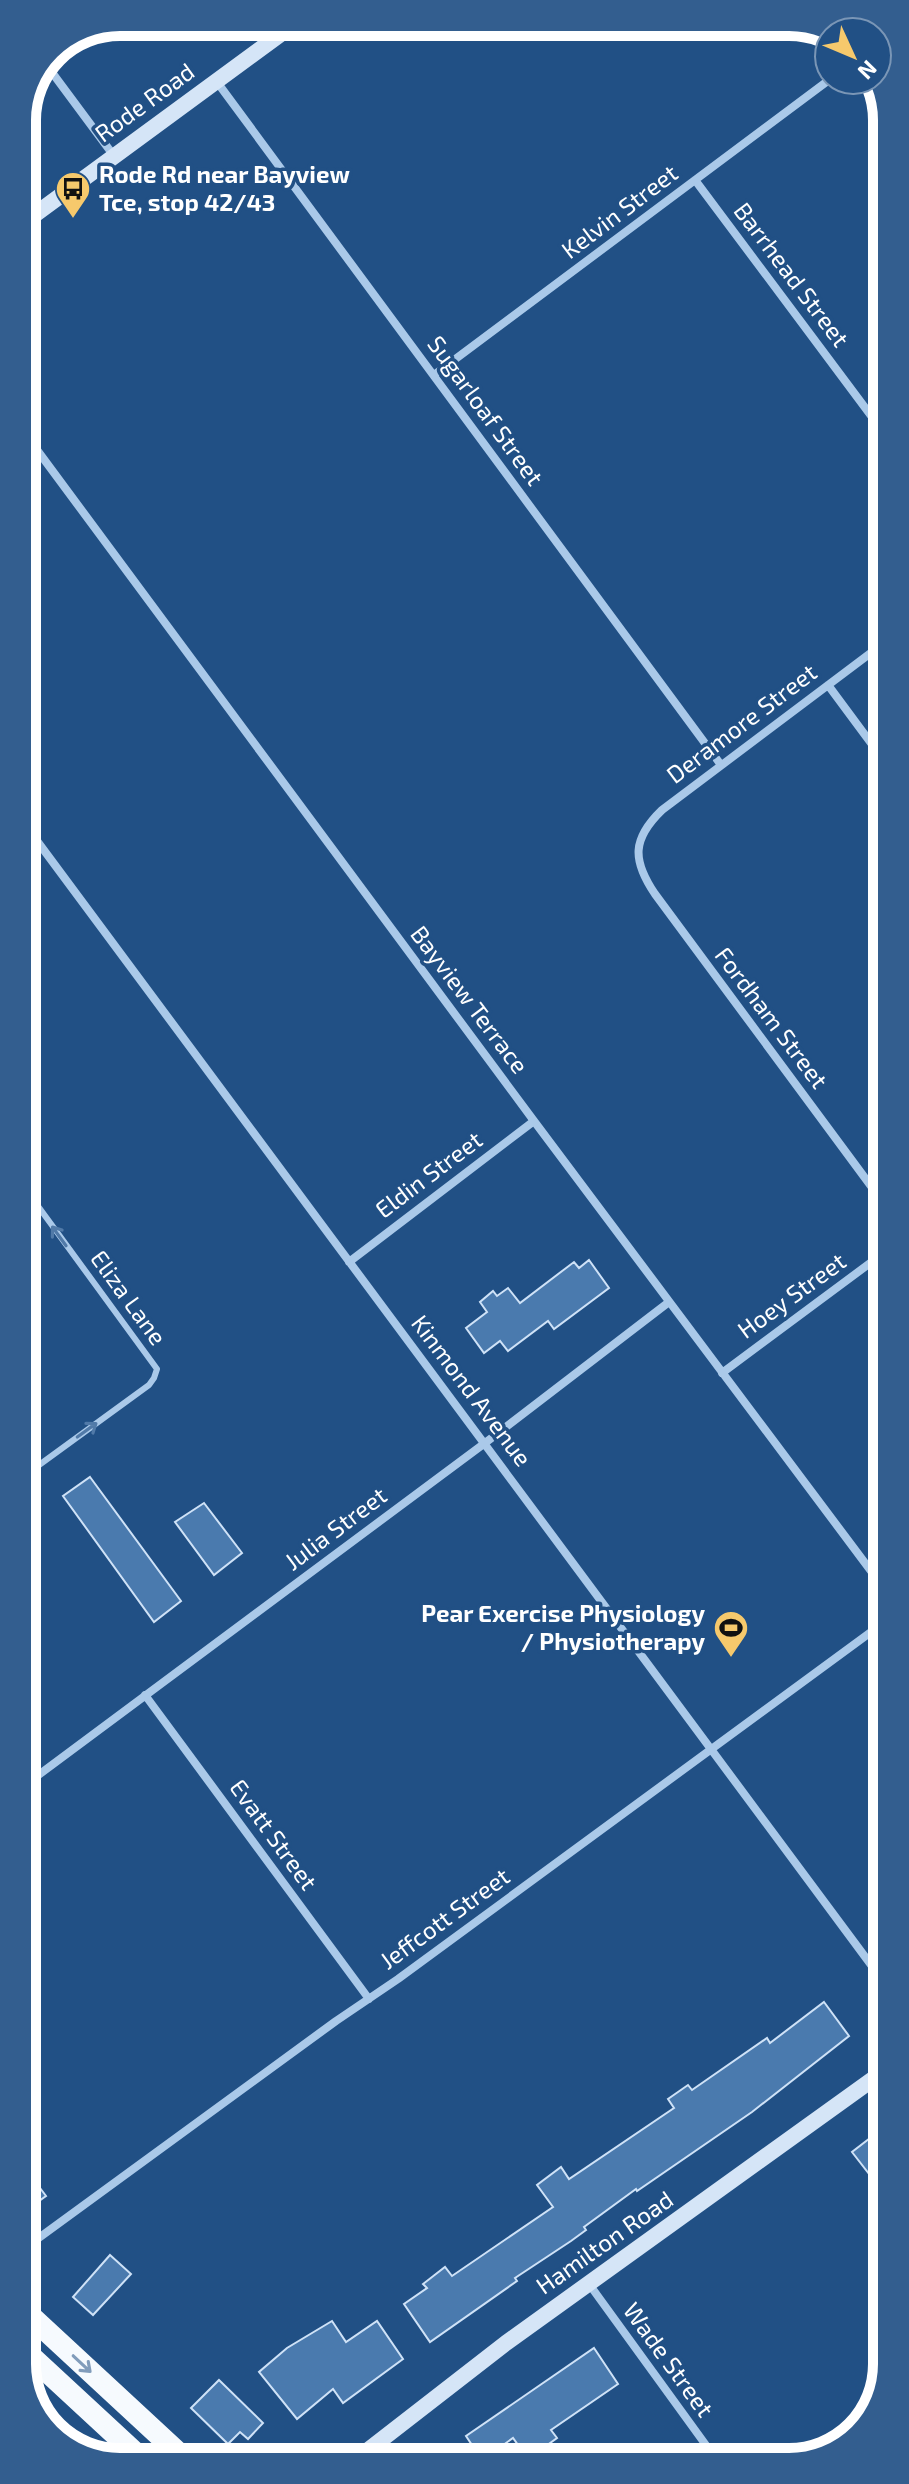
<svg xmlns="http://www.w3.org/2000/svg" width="909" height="2484" viewBox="0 0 909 2484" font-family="'Exo 2',sans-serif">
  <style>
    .building { fill: #4a7aae; stroke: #cfe2f7; stroke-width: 2 }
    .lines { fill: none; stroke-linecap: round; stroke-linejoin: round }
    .path { stroke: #aac9e9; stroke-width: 4; stroke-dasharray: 4 6; stroke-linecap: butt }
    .service { stroke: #aac9e9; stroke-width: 6 }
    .minor { stroke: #aac9e9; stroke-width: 8 }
    .secondary { stroke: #d5e5f7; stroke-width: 16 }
    .trunk { stroke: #f6fafe; stroke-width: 22 }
    .oneway { stroke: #517aa8 }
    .oneway2 { stroke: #819cbb }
    .labels { text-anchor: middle; stroke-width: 7; stroke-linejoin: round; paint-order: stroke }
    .street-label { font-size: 24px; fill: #fff; stroke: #215085 }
    .poi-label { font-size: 24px; font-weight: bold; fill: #fff; stroke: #215085; text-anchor: start }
    .rim { fill: none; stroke: #fff; stroke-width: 10 }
  </style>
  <rect width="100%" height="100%" fill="#215085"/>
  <!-- building -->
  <path class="building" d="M589,1260L609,1288L554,1329L548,1321L508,1351L500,1341L484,1353L466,1328L487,1312L480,1302L493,1291L497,1296L508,1288L520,1303L574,1262L579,1268Z
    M90,1477L181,1601L154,1622L63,1496Z
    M204,1503L242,1553L214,1575L175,1522Z
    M824,2002L849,2036L752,2112L637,2191L636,2189L584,2227L586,2230L571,2241L515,2278L517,2281L430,2342L404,2304L427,2288L423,2284L445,2267L452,2276L553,2207L537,2185L561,2167L569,2179L674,2108L668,2099L688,2085L692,2090L767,2038L770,2043Z
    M887,2125V2197L852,2152Z
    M25,2168L46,2196L25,2211Z
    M110,2255L131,2274L93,2315L73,2297Z
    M332,2321L346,2342L377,2321L403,2359L343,2403L333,2389L297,2419L259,2372L287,2348Z
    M594,2348L618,2384L551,2430L557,2438L528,2459L513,2438L482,2460L466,2436Z
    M219,2380L263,2423L248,2439L240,2432L228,2444L191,2408Z"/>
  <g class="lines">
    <!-- path -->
    <path class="path" d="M26,2268L39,2281
      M300,2461L302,2460"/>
    <!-- service -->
    <path class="service" d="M24,1187L157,1369L154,1378L149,1385L24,1476
      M42,2415L77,2448"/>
    <!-- minor -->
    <path class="minor" d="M45,63L114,156
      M217,82L721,765
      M695,180L884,433
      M434,375L829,80
      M23,431L534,1121L886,1591
      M884,643L662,810C632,839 632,860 655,894L885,1205
      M828,685L885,762
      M23,822L886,1985
      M349,1262L534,1121
      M722,1373L885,1252
      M145,1695L369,1999
      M25,1785L485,1443L669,1302
      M25,2248L336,2021L398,1979L886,1621
      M589,2284L716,2459"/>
    <!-- secondary -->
    <path class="secondary" d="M22,224L297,22
      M354,2461L506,2343L887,2069"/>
    <!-- trunk -->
    <path class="trunk" d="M25,2311L187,2461
      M25,2351L145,2462"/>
  </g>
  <!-- one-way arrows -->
  <defs><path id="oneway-shaft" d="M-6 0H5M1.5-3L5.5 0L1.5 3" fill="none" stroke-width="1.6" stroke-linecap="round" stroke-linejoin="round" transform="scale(2)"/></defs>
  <g class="oneway">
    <use href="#oneway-shaft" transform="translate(59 1236) rotate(-126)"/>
    <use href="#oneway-shaft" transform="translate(87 1430) rotate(-36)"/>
  </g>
  <use class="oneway2" href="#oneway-shaft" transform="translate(82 2364) rotate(43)"/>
  <!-- icons -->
  <defs>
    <symbol id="bus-pin" viewBox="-11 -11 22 30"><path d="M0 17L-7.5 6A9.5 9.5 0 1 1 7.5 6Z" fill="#f6c96c" stroke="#215085"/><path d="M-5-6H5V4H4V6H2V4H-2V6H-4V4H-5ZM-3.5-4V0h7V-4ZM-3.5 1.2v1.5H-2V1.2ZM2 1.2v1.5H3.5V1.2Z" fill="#111"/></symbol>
    <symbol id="stadium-pin" viewBox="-11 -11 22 30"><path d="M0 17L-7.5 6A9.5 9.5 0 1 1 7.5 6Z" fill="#f6c96c" stroke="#215085"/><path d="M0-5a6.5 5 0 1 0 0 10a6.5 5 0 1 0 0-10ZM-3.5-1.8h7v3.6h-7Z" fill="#111"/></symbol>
  </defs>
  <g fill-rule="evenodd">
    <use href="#bus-pin" x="53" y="169" width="40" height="54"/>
    <use href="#stadium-pin" x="711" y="1608" width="40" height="54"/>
  </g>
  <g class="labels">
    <!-- street labels -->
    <g class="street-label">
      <text transform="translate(145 103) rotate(-36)" y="8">Rode Road</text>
      <text transform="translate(620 212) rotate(-37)" y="8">Kelvin Street</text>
      <text transform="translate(791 275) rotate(53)" y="8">Barrhead Street</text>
      <text transform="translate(485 411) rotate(54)" y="8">Sugarloaf Street</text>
      <text transform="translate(742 724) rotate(-37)" y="8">Deramore Street</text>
      <text transform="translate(469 1000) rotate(53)" y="8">Bayview Terrace</text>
      <text transform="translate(771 1018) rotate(53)" y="8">Fordham Street</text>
      <text transform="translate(429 1175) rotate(-37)" y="8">Eldin Street</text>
      <text transform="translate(792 1296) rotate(-36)" y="8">Hoey Street</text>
      <text transform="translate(128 1298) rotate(54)" y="8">Eliza Lane</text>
      <text transform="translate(471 1391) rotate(53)" y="8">Kinmond Avenue</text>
      <text transform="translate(336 1529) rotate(-37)" y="8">Julia Street</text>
      <text transform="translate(273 1835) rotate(54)" y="8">Evatt Street</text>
      <text transform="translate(445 1919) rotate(-36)" y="8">Jeffcott Street</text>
      <text transform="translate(605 2243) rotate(-35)" y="8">Hamilton Road</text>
      <text transform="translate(668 2360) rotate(54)" y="8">Wade Street</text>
    </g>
    <!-- poi labels -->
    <g class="poi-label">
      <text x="99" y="183">Rode Rd near Bayview<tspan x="99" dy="28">Tce, stop 42/43</tspan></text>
      <text x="705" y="1622" text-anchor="end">Pear Exercise Physiology<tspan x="705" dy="28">/ Physiotherapy</tspan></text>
    </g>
  </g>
  <!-- crop -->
  <path d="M0 0H909V2484H0ZM120 36H789A84 84 0 0 1 873 120V2364A84 84 0 0 1 789 2448H120A84 84 0 0 1 36 2364V120A84 84 0 0 1 120 36Z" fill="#335e8f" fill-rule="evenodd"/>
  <path class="rim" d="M120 36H789A84 84 0 0 1 873 120V2364A84 84 0 0 1 789 2448H120A84 84 0 0 1 36 2364V120A84 84 0 0 1 120 36Z"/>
  <!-- north arrow -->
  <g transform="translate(853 56) rotate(134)"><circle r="38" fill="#215085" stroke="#7a96b6" stroke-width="2"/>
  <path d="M0-6L14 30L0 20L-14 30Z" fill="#f6c96c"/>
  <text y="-12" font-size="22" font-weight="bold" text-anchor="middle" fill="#ffffff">N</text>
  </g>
</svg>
